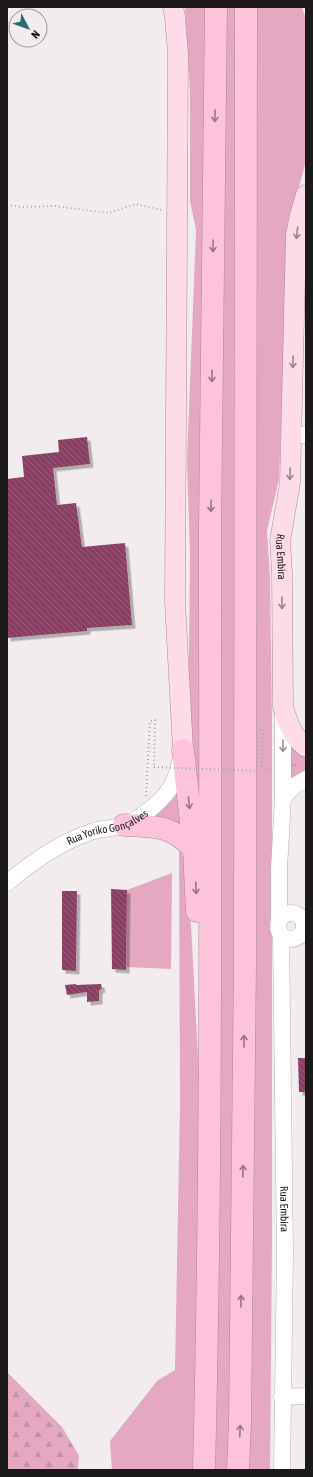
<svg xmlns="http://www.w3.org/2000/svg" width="313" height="1477" viewBox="0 0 313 1477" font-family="'Asap Condensed',sans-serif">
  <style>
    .green { fill: #e4a8c1 }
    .forest { fill: url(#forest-firs) }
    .park { fill: url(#park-tufts) }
    .building { fill: url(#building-back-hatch); filter: url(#shadow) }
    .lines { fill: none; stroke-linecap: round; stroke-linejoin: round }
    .minor-casing { stroke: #b7b2b4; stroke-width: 17 }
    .major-casing { stroke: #ad8896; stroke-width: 21 }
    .highway-casing { stroke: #ad8896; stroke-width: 23 }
    .path { stroke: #aba6a7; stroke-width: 2; stroke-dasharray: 1 3; stroke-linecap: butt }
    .minor { stroke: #fff; stroke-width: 16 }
    .major { stroke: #fddbe9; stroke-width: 20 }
    .highway { stroke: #fcc3da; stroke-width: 22 }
    .path-bridge { stroke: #aba6a7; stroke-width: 2; stroke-dasharray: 1 3; stroke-linecap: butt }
    .oneway { stroke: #977683 }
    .oneway2 { stroke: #97848b }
    .oneway3 { stroke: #989898 }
    .labels { text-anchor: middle; stroke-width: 4; stroke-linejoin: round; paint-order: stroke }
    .street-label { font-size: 11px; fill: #1b1919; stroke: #f2ecee }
  </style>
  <defs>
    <pattern id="forest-firs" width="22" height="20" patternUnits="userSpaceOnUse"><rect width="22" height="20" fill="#e4a8c1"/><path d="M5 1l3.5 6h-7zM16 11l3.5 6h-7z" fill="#c390a5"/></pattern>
    <pattern id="park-tufts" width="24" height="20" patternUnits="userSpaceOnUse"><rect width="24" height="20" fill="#e4a8c1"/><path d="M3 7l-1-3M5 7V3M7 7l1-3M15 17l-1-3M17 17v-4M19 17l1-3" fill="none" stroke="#c390a5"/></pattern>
    <pattern id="building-back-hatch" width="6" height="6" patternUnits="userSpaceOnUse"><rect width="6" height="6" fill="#8c3e63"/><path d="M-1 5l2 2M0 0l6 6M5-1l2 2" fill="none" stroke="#985d79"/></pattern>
    <filter id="shadow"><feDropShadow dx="3.5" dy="3.5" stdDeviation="0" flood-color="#0004"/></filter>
  </defs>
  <rect width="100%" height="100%" fill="#f2ecee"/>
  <!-- green -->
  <path class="green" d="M185,7H205L206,128L205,872L188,740L190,555L187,460L196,230L190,201V92Z
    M224,7H238L240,382L231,1470H211Z
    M254,7H302L306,19V161L289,223L279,479L267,531L270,578L272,723V1239L270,1470H242Z
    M177,785L184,833L143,821Z
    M179,847L186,864L189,888L200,1094L196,1470H112L110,1441L157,1381L175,1370L180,1104Z
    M172,873L171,969L126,967L127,890Z"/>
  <!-- forest -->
  <path class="forest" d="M7,1372L62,1427L79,1456L78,1468L75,1470H7Z"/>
  <!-- park -->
  <path class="park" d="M286,717L306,746V777L294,783L286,775Z"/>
  <!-- building -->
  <path class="building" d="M87,437L90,464L53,468L57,505L76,503L82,547L125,543L132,625L87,628V631L7,638V479L24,477L22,456L59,452L58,440Z
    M111,889L127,890L126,970L112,969Z
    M62,891H77L76,971L62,970Z
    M76,984V985L101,984L102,989L99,990V1001L87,1002V992L67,995L65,985Z
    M298,1058H306V1092H299Z"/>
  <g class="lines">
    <defs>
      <g id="minor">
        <path d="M291,435H306"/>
        <path d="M283,798L294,786L306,779"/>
        <path id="s1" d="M7,883C32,862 60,842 91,832C101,828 113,829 124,825C142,818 166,799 174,781C177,774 179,765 181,758"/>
        <circle cx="291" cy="926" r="13"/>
        <path d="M279,921V869L283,798V713"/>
        <path id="s2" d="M281,934L285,1254L282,1470"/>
        <path d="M282,1397L306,1396"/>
      </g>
      <g id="major">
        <path d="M173,7L175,17L178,54L175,602L183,750"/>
        <path id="s3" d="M306,195L300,215L296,235L290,483L280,541L282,573L283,707C288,723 292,736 306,747"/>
      </g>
      <path id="highway" d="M183,750L194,849L197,911
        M124,825C154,826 172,825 194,849
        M204,1470C212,1156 210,843 210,529C211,355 215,181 216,7
        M238,1470L240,1422L245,963L246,7"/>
    </defs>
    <!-- minor casing -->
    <use href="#minor" class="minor-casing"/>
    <!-- major casing -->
    <use href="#major" class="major-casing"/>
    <!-- highway casing -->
    <use href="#highway" class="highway-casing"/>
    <!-- path -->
    <path class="path" d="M7,205L22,207L54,206L109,213L135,204L162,210
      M260,729H263L262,767L270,771
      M146,796L150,721L155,720L154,767"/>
    <!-- minor -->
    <use href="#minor" class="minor"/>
    <!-- major -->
    <use href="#major" class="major"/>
    <!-- highway -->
    <use href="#highway" class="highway"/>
    <!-- path-bridge -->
    <path class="path-bridge" d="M154,767L257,771"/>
  </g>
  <!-- one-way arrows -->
  <defs><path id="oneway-shaft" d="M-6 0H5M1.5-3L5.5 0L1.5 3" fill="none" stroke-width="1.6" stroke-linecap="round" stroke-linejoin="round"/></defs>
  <g class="oneway">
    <use href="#oneway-shaft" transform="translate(215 116) rotate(91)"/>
    <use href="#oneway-shaft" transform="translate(213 246) rotate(91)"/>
    <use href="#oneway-shaft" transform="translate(212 376) rotate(91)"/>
    <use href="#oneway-shaft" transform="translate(211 506) rotate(91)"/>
    <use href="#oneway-shaft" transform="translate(189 803) rotate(84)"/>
    <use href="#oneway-shaft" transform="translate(196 888) rotate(87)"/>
    <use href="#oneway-shaft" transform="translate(244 1041) rotate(-89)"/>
    <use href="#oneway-shaft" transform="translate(243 1171) rotate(-89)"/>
    <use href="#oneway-shaft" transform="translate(241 1301) rotate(-89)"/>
    <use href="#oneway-shaft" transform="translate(240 1431) rotate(-87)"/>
  </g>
  <g class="oneway2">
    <use href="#oneway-shaft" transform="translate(297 233) rotate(97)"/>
    <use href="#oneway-shaft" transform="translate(293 362) rotate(91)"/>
    <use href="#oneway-shaft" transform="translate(290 474) rotate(92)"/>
    <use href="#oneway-shaft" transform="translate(282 603) rotate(90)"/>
  </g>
  <use class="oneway3" href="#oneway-shaft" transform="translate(283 746) rotate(90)"/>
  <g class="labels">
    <!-- street labels -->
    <g class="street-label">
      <text dy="4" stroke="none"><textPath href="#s3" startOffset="364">Rua Embira</textPath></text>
      <text dy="4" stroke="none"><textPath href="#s1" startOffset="116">Rua Yoriko Gonçalves</textPath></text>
      <text dy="4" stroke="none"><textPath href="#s2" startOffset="275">Rua Embira</textPath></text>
    </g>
  </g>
  <!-- border -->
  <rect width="313" height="1477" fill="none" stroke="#1b1919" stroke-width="16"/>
  <!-- north arrow -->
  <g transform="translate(28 28) rotate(131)"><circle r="19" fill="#f2ecee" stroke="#9c9899"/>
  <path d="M0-3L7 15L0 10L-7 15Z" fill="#246f75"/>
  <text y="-6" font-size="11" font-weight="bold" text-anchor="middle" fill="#1b1919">N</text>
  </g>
</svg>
